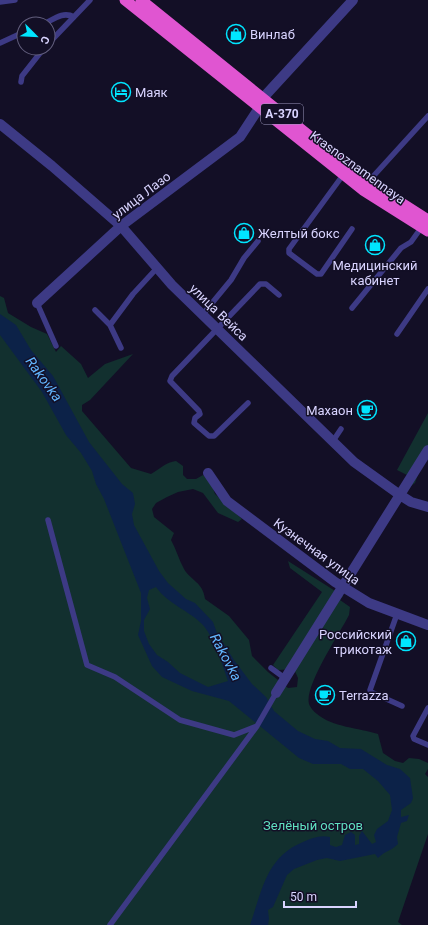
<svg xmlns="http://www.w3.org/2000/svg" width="428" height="925" viewBox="0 0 428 925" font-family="Roboto,sans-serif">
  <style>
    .green { fill: #12302f }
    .water { fill: #0c2248; fill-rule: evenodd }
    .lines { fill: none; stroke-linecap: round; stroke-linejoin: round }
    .service { stroke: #3d3a85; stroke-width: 5.5 }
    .minor { stroke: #3d3a85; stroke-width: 10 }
    .tertiary { stroke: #3d3a85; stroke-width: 10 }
    .trunk { stroke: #e055d1; stroke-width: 11 }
    .labels { text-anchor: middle; stroke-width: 3; stroke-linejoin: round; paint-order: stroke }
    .shield { fill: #130f26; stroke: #9e99be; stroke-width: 1 }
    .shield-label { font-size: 12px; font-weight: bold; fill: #d9d4ff }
    .poi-label { font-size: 13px; fill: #d9d4ff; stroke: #130f26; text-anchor: start }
    .street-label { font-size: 13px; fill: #d9d4ff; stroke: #130f26 }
    .park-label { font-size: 13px; fill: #5fe0c0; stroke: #130f26 }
    .water-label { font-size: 14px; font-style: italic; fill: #62b6ff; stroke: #130f26 }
  </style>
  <rect width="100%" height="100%" fill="#130f26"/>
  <!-- green -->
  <path class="green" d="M0,296L4,298L8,313L31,327L47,334L56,352L61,346L81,364L88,378L105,364L133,354L90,400L82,405V411L131,468L151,474C160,469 166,462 176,461L183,466V475L187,479H196L203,475L211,483L215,494L242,519L238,522L218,513L203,493L193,489L178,492L167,497L156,503L152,509L154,517L174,533L171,540C176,549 179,560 184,569C191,581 203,582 205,599L229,616L249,640L252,656L268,672L288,688L297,687L298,678L294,669L278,670L273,665L322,592L290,568L288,561L343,596L340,600L350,607L349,615C340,633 304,686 309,704C310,707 314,712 317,714C332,727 359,728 378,734L383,753L395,761L403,763L409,758L419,759L428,763V769L425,774L428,777V834L398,922L402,925H0Z
    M428,413V447L415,483L411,486L407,475L397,470Z"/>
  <!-- water -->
  <path class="water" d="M0,314L16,325L31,350L53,376L89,442L122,484L133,493L135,504L132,514L134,525L159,571L168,583L186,599L195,603L213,622L217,633L234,660L252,684L266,697L274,711L298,731L315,739L328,741L340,748L361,749L387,765L400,769L410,778L413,798L411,803L401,810V817L409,815L407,821L401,823L397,837L398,844C391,851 385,851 378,858L375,854L340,861L327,858L317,860L294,869L287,875L273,907L268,910L269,919L268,925H250C262,891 266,857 303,842C312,838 320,835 330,837V845L336,847L342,845L345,835L351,832L355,835V845L359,844V836L362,831L372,844L376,842L374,835L377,829L388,821L392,810L390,795L378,781L363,769H350L341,764H313L299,758L229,701L192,691L162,677L152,666L138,635L141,621V593L104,499L96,484L92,471L81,453L66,435L42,392L0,335ZM156,587C168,604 188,610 202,624C213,635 223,666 228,681L208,687L180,673L168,662L157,655L149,644L144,631V620L150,609L147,598L149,590Z"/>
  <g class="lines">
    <!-- service -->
    <path class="service" d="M0,2L15,0
      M44,24C54,19 63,11 74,17
      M0,43L24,32
      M48,44L90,0
      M21,82L22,76L44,48
      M343,175L289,249V253L317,274H321L352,229
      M368,182L428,116
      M37,303L56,346
      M352,308L401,248L411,242L421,228
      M95,310L110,325L121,348
      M203,314L231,280L244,258L258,241
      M110,325L133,294L157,268
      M397,334L428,289
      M248,403L214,436H209L194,423L195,418L200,414L199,411L170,381L172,376L260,284H266L279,295
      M333,441L341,429
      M48,520L87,665L115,677L180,720L234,735L257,726
      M397,614L370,690L371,692L402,706
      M271,668L286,679
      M428,708L413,736L414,739L428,745
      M110,925L257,726L276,693"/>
    <!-- minor -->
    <path class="minor" d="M0,124L52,166L121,226L172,285L354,462L400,495L411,502L428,507
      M37,303L121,226L240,137L259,108
      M208,473L227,501L335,582L369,603L428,625
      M276,693L428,450"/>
    <!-- tertiary -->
    <path class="tertiary" d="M262,99L353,0"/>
    <!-- trunk -->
    <path class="trunk" d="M125,0L363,190L428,231
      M141,0L359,176L428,220"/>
  </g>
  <!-- icons -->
  <defs>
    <symbol id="shop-ring" viewBox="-11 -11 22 22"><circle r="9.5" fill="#130f26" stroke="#00e5ff" stroke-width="1.5"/><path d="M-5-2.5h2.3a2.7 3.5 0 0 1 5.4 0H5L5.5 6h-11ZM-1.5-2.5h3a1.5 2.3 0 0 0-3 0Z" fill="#00e5ff"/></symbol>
    <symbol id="hotel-ring" viewBox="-11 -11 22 22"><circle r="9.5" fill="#130f26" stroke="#00e5ff" stroke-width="1.5"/><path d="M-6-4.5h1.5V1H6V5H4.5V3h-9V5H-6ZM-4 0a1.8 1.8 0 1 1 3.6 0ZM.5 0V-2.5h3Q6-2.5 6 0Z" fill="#00e5ff"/></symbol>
    <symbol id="cafe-ring" viewBox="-11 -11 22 22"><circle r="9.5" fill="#130f26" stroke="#00e5ff" stroke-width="1.5"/><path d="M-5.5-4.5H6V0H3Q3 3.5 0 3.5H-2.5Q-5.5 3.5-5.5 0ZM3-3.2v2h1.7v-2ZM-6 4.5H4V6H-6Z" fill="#00e5ff"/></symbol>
  </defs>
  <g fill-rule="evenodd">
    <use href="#shop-ring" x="225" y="23" width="22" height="22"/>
    <use href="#hotel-ring" x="110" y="81" width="22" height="22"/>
    <use href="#shop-ring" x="233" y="222" width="22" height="22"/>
    <use href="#shop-ring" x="364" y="234" width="22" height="22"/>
    <use href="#cafe-ring" x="356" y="399" width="22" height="22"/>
    <use href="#shop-ring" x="395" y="630" width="22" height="22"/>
    <use href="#cafe-ring" x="314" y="684" width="22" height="22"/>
  </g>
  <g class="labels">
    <!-- shield labels -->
    <rect class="shield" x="261" y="104" width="42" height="20" rx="3"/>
    <g class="shield-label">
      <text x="282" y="118">А-370</text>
    </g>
    <!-- poi labels -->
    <g class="poi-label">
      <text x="250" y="39">Винлаб</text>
      <text x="135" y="97">Маяк</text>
      <text x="258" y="238">Желтый бокс</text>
      <text x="375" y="270" text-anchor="middle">Медицинский<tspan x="375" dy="15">кабинет</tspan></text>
      <text x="353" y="415" text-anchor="end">Махаон</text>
      <text x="392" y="639" text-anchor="end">Российский<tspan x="392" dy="15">трикотаж</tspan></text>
      <text x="339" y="700">Terrazza</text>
    </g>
    <!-- street labels -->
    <g class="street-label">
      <text transform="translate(358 167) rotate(36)" y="5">Krasnoznamennaya</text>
      <text transform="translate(141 195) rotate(-37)" y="5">улица Лазо</text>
      <text transform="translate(219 312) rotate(44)" y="5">улица Вейса</text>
      <text transform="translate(317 551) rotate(36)" y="5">Кузнечная улица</text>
    </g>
    <!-- park labels -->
    <g class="park-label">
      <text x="313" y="830">Зелёный остров</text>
    </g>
    <!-- water labels -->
    <g class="water-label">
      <text transform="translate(44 379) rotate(54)" y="5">Rakovka</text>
      <text transform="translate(226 657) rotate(62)" y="5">Rakovka</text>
    </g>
  </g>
  <!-- north arrow -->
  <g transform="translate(36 36) rotate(114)"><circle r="19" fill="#130f26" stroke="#625e7d"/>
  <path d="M0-3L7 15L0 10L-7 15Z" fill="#00e5ff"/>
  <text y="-6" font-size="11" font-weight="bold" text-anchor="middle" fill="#d9d4ff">С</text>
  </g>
  <!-- scale -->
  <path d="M284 901v6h72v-6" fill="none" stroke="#d9d4ff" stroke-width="2"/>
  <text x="290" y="901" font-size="12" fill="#d9d4ff" stroke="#130f26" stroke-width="3" paint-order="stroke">50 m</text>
</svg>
